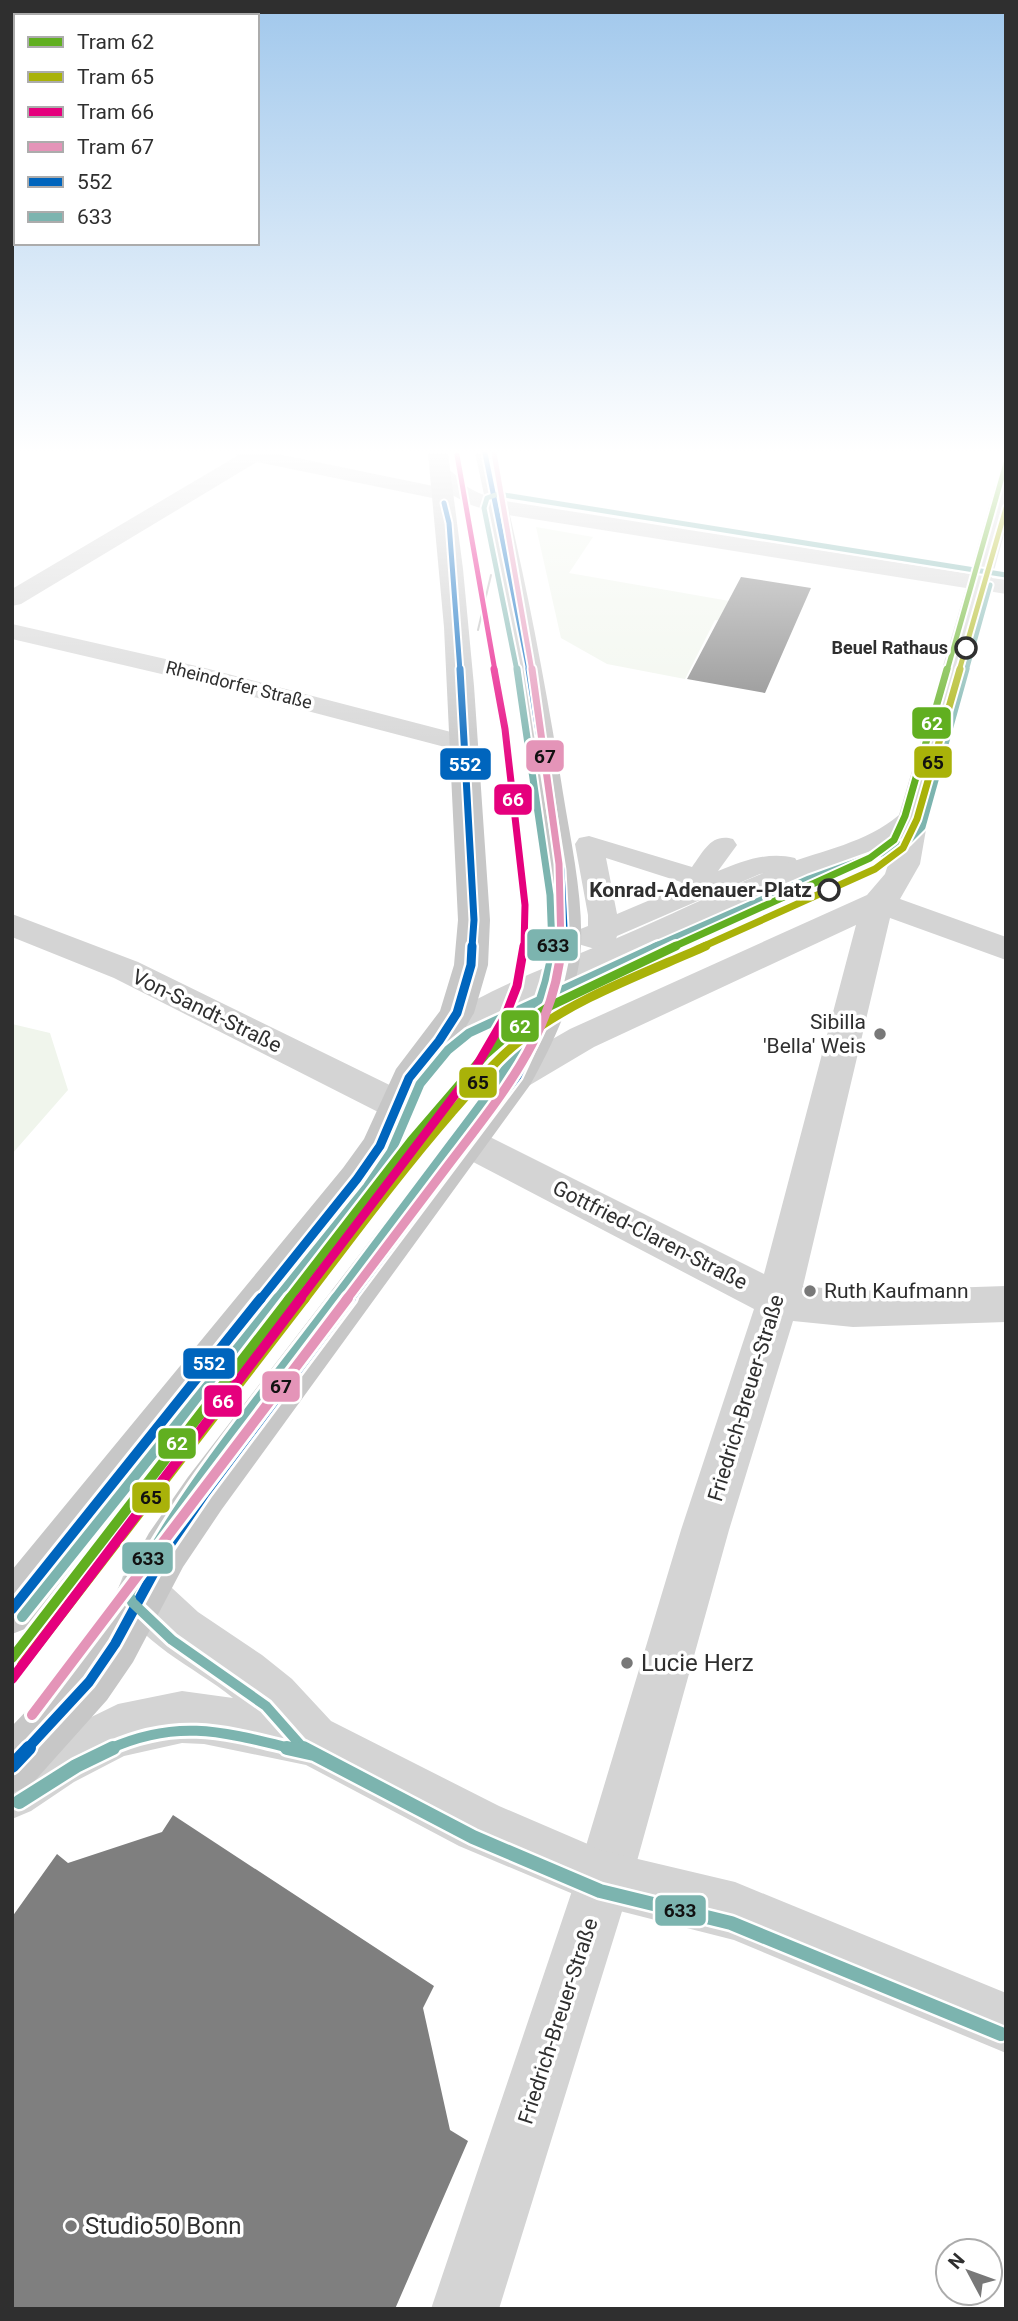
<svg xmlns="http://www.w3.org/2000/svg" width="1018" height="2321" viewBox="0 0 1018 2321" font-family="Roboto,sans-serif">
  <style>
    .green { fill: #f0f5ec }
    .building { fill: #7f7f7f }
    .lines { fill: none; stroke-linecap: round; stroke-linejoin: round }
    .pedestrian { fill: #d4d4d4; fill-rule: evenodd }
    .minor { fill: #d4d4d4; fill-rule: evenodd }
    .tertiary { fill: #d4d4d4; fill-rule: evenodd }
    .primary { fill: #c7c7c7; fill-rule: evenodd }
    .tram { stroke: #bbb; stroke-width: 2 }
    .bus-1-far4-casing { stroke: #fff; stroke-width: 9 }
    .bus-1-far3-casing { stroke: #fff; stroke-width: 11 }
    .bus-1-far2-casing { stroke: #fff; stroke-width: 14 }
    .bus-1-far1-casing { stroke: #fff; stroke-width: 16 }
    .bus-1-casing { stroke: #fff; stroke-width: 19 }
    .bus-2-far4-casing { stroke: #fff; stroke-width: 9 }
    .bus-2-far3-casing { stroke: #fff; stroke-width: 11 }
    .bus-2-far2-casing { stroke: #fff; stroke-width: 14 }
    .bus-2-far1-casing { stroke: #fff; stroke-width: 16 }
    .bus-2-casing { stroke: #fff; stroke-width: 19 }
    .bus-1-far4 { stroke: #0065bd; stroke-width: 5 }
    .bus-1-far3 { stroke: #0065bd; stroke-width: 7 }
    .bus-1-far2 { stroke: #0065bd; stroke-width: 9 }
    .bus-1-far1 { stroke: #0065bd; stroke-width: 10 }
    .bus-1 { stroke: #0065bd; stroke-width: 14 }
    .bus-2-far4 { stroke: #7cb4af; stroke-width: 5 }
    .bus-2-far3 { stroke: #7cb4af; stroke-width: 7 }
    .bus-2-far2 { stroke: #7cb4af; stroke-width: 9 }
    .bus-2-far1 { stroke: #7cb4af; stroke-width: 10 }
    .bus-2 { stroke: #7cb4af; stroke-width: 14 }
    .tram-1-far3-casing { stroke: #fff; stroke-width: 9 }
    .tram-1-far2-casing { stroke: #fff; stroke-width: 11 }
    .tram-1-far1-casing { stroke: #fff; stroke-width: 14 }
    .tram-1-casing { stroke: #fff; stroke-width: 16 }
    .tram-2-far3-casing { stroke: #fff; stroke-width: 9 }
    .tram-2-far2-casing { stroke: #fff; stroke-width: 11 }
    .tram-2-far1-casing { stroke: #fff; stroke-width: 14 }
    .tram-2-casing { stroke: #fff; stroke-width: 16 }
    .tram-3-far3-casing { stroke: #fff; stroke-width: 9 }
    .tram-3-far2-casing { stroke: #fff; stroke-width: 11 }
    .tram-3-far1-casing { stroke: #fff; stroke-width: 14 }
    .tram-3-casing { stroke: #fff; stroke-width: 16 }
    .tram-4-far3-casing { stroke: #fff; stroke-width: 9 }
    .tram-4-far2-casing { stroke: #fff; stroke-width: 11 }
    .tram-4-far1-casing { stroke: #fff; stroke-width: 14 }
    .tram-4-casing { stroke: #fff; stroke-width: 16 }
    .tram-1-far3 { stroke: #61af20; stroke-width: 5 }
    .tram-1-far2 { stroke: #61af20; stroke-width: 7 }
    .tram-1-far1 { stroke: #61af20; stroke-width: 9 }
    .tram-1 { stroke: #61af20; stroke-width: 10 }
    .tram-2-far3 { stroke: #a9b209; stroke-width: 5 }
    .tram-2-far2 { stroke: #a9b209; stroke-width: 7 }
    .tram-2-far1 { stroke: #a9b209; stroke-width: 9 }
    .tram-2 { stroke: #a9b209; stroke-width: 10 }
    .tram-3-far3 { stroke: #e5007d; stroke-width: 5 }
    .tram-3-far2 { stroke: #e5007d; stroke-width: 7 }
    .tram-3-far1 { stroke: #e5007d; stroke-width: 9 }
    .tram-3 { stroke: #e5007d; stroke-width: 10 }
    .tram-4-far3 { stroke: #e494b8; stroke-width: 5 }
    .tram-4-far2 { stroke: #e494b8; stroke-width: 7 }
    .tram-4-far1 { stroke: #e494b8; stroke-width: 9 }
    .tram-4 { stroke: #e494b8; stroke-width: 10 }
    .stop-dot { fill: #fff; stroke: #2f2f2f; stroke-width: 3.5 }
    .poi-dot { fill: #787878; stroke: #fff; stroke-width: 2.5 }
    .labels { text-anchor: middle; stroke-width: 7; stroke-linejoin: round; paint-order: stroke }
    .far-stop-label { font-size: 18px; font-weight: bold; fill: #2f2f2f; stroke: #fff; text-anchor: end }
    .far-street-label { font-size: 18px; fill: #2f2f2f; stroke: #fff }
    .stop-label { font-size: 21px; font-weight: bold; fill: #2f2f2f; stroke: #fff; text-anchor: end }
    .street-label { font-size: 21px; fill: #2f2f2f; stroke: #fff }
    .poi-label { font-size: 21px; fill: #2f2f2f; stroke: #fff; text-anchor: end }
    .near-poi-label { font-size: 24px; fill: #2f2f2f; stroke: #fff; text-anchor: start }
    .line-badge { stroke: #fff; stroke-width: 2.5 }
    .badge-label { font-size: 19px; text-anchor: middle; font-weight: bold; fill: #fff }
    .pale-badge-label { font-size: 19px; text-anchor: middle; font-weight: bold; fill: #111 }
  </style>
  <rect width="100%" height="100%" fill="#fff"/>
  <!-- green -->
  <path class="green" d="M536,527L593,537L569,573L741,603L731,622L715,620L685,679L607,664L561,638Z
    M12,1024L50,1033L68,1090L12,1154Z"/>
  <!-- building -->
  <path class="building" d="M741,577L811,588L765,693L687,679Z
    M173,1815L434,1986L423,2008L450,2130L468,2141L395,2309H12V1917L57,1854L68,1863L162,1832Z"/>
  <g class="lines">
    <!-- pedestrian -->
    <path class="pedestrian" d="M589,836L692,867C704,851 711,833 733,839L737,845L718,871C743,861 768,851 795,858L799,864L795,870L760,874L617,936L613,948L602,951L578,944L574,937L578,930L588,926V915L575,844L579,838ZM606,858L681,882L676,889L617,914Z"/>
    <!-- minor -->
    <path class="minor" d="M235,453H273L443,488L431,472L434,468C452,463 457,481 471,489C480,494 489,497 499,500L970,574L995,486L999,482L1006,480V527L992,578L1006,580V594L988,591L928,818L920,864L900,899L1006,937V960L890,918L803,1286L853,1291L1006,1286V1322L853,1327L793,1321L729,1530L632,1879L499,2309H431L576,1879L681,1530L754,1309L454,1152L448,1142L454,1132L467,1127L480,1132L764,1274L856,925L594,1047L530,1085L517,1089L504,1085L499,1076L504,1067L570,1029L867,895L885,874L894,846L771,893L543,997L495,1021L452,1050L439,1054L426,1050L421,1041C443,1003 574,957 617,938C673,914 727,887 783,865C823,850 866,843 899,815L966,588L496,513L471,505L452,495L442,500L257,462L21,604L12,606V589L237,456Z
      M12,624L205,668L474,738L478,744L474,750L464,752L200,683L12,639Z
      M12,914L138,962L410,1095L416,1105L410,1115L397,1119L384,1115L114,978L12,937Z"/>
    <!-- tertiary -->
    <path class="tertiary" d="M141,1569L159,1576L198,1612L262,1655L292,1679L331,1721L499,1806L604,1851L735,1882L1006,1993V2053L734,1940L604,1907L459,1846L306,1765L204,1744L182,1743L124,1756L74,1782L31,1811L12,1819V1760L36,1744L118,1704L182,1691L233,1698C194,1666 136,1643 116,1594L123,1576Z"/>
    <!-- primary -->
    <path class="primary" d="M428,453H448L463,569L474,686L490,920L488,965L474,1013L452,1050L425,1084L399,1146L371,1190L30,1627L12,1634V1570L343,1168L364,1139L396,1069L440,1011L454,965L458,920L444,627Z
      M475,453H495C523,565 545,679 563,793C571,843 583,895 581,946C580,987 550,1050 530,1085L222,1509L183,1567L133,1662L107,1700L31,1785L12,1793V1726L71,1664L97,1626L149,1533L188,1477L504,1067C521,1039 546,980 548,947C553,899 541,847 535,799C519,683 501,568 475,453Z"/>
    <!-- tram -->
    <path class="tram" d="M478,630L491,575"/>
    <defs>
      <path id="bus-1-far4" d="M485,453L529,671
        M444,503L449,523L460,671"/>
      <path id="bus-1-far3" d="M460,669L474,920L472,947
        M529,669L561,870L565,947"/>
      <path id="bus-1-far2" d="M260,1300L357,1179L380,1146L409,1078L439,1041L457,1013L471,965L472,946
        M349,1300L517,1076L554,996L565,946"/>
      <path id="bus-1-far1" d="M12,1609L261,1298
        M27,1749L89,1682L115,1644L166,1550L205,1493L351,1298"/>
      <path id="bus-1" d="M12,1766L29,1748"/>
      <path id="bus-2-far4" d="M517,671L484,508L487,498L498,494L1006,575
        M966,671L990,585"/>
      <path id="bus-2-far3" d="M517,669L550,895L552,947
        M654,947L809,879L890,850L907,842L922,827L966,669"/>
      <path id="bus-2-far2" d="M276,1300L367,1187L391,1152L420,1084L448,1050L469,1033L658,946
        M334,1300C369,1253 405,1206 440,1159C489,1093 544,1030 553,946"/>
      <path id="bus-2-far1" d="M22,1617L278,1298
        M109,1749C178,1718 224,1732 294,1749
        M304,1749L266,1706L172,1640L132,1602L129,1594C184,1487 264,1394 336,1298"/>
      <path id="bus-2" d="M287,1748L314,1754
        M303,1748L473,1837L600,1891L731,1923L1001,2034
        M19,1802L76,1766L113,1748"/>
    </defs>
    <!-- bus-1-far4 casing -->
    <use href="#bus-1-far4" class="bus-1-far4-casing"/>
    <!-- bus-1-far3 casing -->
    <use href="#bus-1-far3" class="bus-1-far3-casing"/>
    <!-- bus-1-far2 casing -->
    <use href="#bus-1-far2" class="bus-1-far2-casing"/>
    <!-- bus-1-far1 casing -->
    <use href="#bus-1-far1" class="bus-1-far1-casing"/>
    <!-- bus-1 casing -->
    <use href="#bus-1" class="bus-1-casing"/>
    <!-- bus-2-far4 casing -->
    <use href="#bus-2-far4" class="bus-2-far4-casing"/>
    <!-- bus-2-far3 casing -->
    <use href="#bus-2-far3" class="bus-2-far3-casing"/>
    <!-- bus-2-far2 casing -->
    <use href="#bus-2-far2" class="bus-2-far2-casing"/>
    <!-- bus-2-far1 casing -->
    <use href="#bus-2-far1" class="bus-2-far1-casing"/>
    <!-- bus-2 casing -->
    <use href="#bus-2" class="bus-2-casing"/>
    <!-- bus-1-far4 -->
    <use href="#bus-1-far4" class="bus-1-far4"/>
    <!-- bus-1-far3 -->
    <use href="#bus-1-far3" class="bus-1-far3"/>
    <!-- bus-1-far2 -->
    <use href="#bus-1-far2" class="bus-1-far2"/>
    <!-- bus-1-far1 -->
    <use href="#bus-1-far1" class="bus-1-far1"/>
    <!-- bus-1 -->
    <use href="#bus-1" class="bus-1"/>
    <!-- bus-2-far4 -->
    <use href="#bus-2-far4" class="bus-2-far4"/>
    <!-- bus-2-far3 -->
    <use href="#bus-2-far3" class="bus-2-far3"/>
    <!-- bus-2-far2 -->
    <use href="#bus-2-far2" class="bus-2-far2"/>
    <!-- bus-2-far1 -->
    <use href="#bus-2-far1" class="bus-2-far1"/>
    <!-- bus-2 -->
    <use href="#bus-2" class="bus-2"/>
    <defs>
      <path id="tram-1-far3" d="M947,671L1006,463"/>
      <path id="tram-1-far2" d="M673,947L870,858L894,840L905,816L947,669"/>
      <path id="tram-1-far1" d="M288,1300L411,1141L485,1055L511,1032L550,1006L676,946"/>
      <path id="tram-1" d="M12,1658L290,1298"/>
      <path id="tram-2-far3" d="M959,671L1006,508"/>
      <path id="tram-2-far2" d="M702,947L875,869L903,848L917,819L960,669"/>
      <path id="tram-2-far1" d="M304,1300C352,1237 400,1172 452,1112C473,1089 492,1063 517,1043C572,999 643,974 706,946"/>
      <path id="tram-2" d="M22,1665L305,1298"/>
      <path id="tram-3-far3" d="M457,455L495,671"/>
      <path id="tram-3-far2" d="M494,669L505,729L525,905L524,947"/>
      <path id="tram-3-far1" d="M299,1300L476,1067L505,1017L517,986L524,946"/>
      <path id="tram-3" d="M12,1679L301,1298"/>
      <path id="tram-4-far3" d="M494,453L532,671"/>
      <path id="tram-4-far2" d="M532,669L559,864L561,947"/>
      <path id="tram-4-far1" d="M346,1300C379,1256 413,1212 446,1168C496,1102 556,1033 561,946"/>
      <path id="tram-4" d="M32,1715L348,1298"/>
    </defs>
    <!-- tram-1-far3 casing -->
    <use href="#tram-1-far3" class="tram-1-far3-casing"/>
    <!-- tram-1-far2 casing -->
    <use href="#tram-1-far2" class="tram-1-far2-casing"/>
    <!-- tram-1-far1 casing -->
    <use href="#tram-1-far1" class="tram-1-far1-casing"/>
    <!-- tram-1 casing -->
    <use href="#tram-1" class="tram-1-casing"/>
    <!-- tram-2-far3 casing -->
    <use href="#tram-2-far3" class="tram-2-far3-casing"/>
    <!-- tram-2-far2 casing -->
    <use href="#tram-2-far2" class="tram-2-far2-casing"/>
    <!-- tram-2-far1 casing -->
    <use href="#tram-2-far1" class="tram-2-far1-casing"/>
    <!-- tram-2 casing -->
    <use href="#tram-2" class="tram-2-casing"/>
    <!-- tram-3-far3 casing -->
    <use href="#tram-3-far3" class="tram-3-far3-casing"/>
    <!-- tram-3-far2 casing -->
    <use href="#tram-3-far2" class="tram-3-far2-casing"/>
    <!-- tram-3-far1 casing -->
    <use href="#tram-3-far1" class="tram-3-far1-casing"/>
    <!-- tram-3 casing -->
    <use href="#tram-3" class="tram-3-casing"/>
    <!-- tram-4-far3 casing -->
    <use href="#tram-4-far3" class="tram-4-far3-casing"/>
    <!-- tram-4-far2 casing -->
    <use href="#tram-4-far2" class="tram-4-far2-casing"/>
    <!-- tram-4-far1 casing -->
    <use href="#tram-4-far1" class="tram-4-far1-casing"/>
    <!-- tram-4 casing -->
    <use href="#tram-4" class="tram-4-casing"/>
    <!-- tram-1-far3 -->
    <use href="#tram-1-far3" class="tram-1-far3"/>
    <!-- tram-1-far2 -->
    <use href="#tram-1-far2" class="tram-1-far2"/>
    <!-- tram-1-far1 -->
    <use href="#tram-1-far1" class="tram-1-far1"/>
    <!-- tram-1 -->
    <use href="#tram-1" class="tram-1"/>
    <!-- tram-2-far3 -->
    <use href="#tram-2-far3" class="tram-2-far3"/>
    <!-- tram-2-far2 -->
    <use href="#tram-2-far2" class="tram-2-far2"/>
    <!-- tram-2-far1 -->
    <use href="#tram-2-far1" class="tram-2-far1"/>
    <!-- tram-2 -->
    <use href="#tram-2" class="tram-2"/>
    <!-- tram-3-far3 -->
    <use href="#tram-3-far3" class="tram-3-far3"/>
    <!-- tram-3-far2 -->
    <use href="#tram-3-far2" class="tram-3-far2"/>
    <!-- tram-3-far1 -->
    <use href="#tram-3-far1" class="tram-3-far1"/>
    <!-- tram-3 -->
    <use href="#tram-3" class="tram-3"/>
    <!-- tram-4-far3 -->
    <use href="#tram-4-far3" class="tram-4-far3"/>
    <!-- tram-4-far2 -->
    <use href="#tram-4-far2" class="tram-4-far2"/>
    <!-- tram-4-far1 -->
    <use href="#tram-4-far1" class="tram-4-far1"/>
    <!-- tram-4 -->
    <use href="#tram-4" class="tram-4"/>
  </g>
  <!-- sky -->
  <linearGradient id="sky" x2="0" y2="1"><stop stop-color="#a1c8ec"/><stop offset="0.58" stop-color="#fff"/><stop offset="1" stop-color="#fff" stop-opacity="0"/></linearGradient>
  <rect width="1018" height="778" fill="url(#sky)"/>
  <!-- markers -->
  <g class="stop-dot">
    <circle cx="966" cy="648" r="10"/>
    <circle cx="829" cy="890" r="10"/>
  </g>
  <g class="poi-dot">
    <circle cx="880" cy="1034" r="7"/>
    <circle cx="810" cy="1291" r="7"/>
    <circle cx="627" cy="1663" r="7"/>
    <circle cx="71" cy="2226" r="7"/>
  </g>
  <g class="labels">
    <!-- far-stop labels -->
    <g class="far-stop-label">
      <text x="948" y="654">Beuel Rathaus</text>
    </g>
    <!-- far-street labels -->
    <g class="far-street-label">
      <text transform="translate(239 685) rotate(14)" y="6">Rheindorfer Straße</text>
    </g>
    <!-- stop labels -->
    <g class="stop-label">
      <text x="812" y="897">Konrad-Adenauer-Platz</text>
    </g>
    <!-- street labels -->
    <g class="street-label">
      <text transform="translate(207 1011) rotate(26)" y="7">Von-Sandt-Straße</text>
      <text transform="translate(650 1235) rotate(27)" y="7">Gottfried-Claren-Straße</text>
      <text transform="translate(746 1398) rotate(-73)" y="7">Friedrich-Breuer-Straße</text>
      <text transform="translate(558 2021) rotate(-72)" y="7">Friedrich-Breuer-Straße</text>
    </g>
    <!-- poi labels -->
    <g class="poi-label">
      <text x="866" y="1029">Sibilla<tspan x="866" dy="24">'Bella' Weis</tspan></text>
      <text x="824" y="1298" text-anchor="start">Ruth Kaufmann</text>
    </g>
    <!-- near-poi labels -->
    <g class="near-poi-label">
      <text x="641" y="1671">Lucie Herz</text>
      <text x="85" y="2234">Studio50 Bonn</text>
    </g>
  </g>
  <g class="line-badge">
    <rect x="911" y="706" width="41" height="34" rx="7" fill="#61af20"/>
    <rect x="525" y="739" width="40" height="34" rx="7" fill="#e494b8"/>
    <rect x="913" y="745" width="40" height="34" rx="7" fill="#a9b209"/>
    <rect x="439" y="747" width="53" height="34" rx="7" fill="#0065bd"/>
    <rect x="493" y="783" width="40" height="33" rx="7" fill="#e5007d"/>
    <rect x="526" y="928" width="53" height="34" rx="7" fill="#7cb4af"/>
    <rect x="500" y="1009" width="40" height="34" rx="7" fill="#61af20"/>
    <rect x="458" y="1066" width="40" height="33" rx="7" fill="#a9b209"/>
    <rect x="182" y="1347" width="54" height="33" rx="7" fill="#0065bd"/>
    <rect x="261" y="1370" width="40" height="33" rx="7" fill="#e494b8"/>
    <rect x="203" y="1384" width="40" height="34" rx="7" fill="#e5007d"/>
    <rect x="157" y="1427" width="40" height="33" rx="7" fill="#61af20"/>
    <rect x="131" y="1481" width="40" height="33" rx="7" fill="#a9b209"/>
    <rect x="121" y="1541" width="53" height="34" rx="7" fill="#7cb4af"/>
    <rect x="654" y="1894" width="53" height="33" rx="7" fill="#7cb4af"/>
  </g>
  <g class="badge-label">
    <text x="932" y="730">62</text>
    <text x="465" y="771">552</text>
    <text x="513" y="806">66</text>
    <text x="520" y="1033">62</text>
    <text x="209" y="1370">552</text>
    <text x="223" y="1408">66</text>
    <text x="177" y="1450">62</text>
  </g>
  <g class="pale-badge-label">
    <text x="545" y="763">67</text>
    <text x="933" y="769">65</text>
    <text x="553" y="952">633</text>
    <text x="478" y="1089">65</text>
    <text x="281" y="1393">67</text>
    <text x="151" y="1504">65</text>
    <text x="148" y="1565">633</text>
    <text x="680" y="1917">633</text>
  </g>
  <!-- border -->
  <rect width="1018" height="2321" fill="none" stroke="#2f2f2f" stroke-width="28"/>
  <!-- legend -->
  <rect x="14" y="14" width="245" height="231" fill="#ffffff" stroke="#acacac" stroke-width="2"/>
  <rect x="28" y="37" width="35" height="10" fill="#61af20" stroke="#acacac" stroke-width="2"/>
  <text x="77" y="49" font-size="21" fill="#2f2f2f">Tram 62</text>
  <rect x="28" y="72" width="35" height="10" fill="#a9b209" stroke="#acacac" stroke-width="2"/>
  <text x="77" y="84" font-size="21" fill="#2f2f2f">Tram 65</text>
  <rect x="28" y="107" width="35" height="10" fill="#e5007d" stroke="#acacac" stroke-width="2"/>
  <text x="77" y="119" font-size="21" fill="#2f2f2f">Tram 66</text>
  <rect x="28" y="142" width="35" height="10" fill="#e494b8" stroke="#acacac" stroke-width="2"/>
  <text x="77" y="154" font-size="21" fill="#2f2f2f">Tram 67</text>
  <rect x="28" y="177" width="35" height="10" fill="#0065bd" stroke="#acacac" stroke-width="2"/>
  <text x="77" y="189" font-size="21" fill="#2f2f2f">552</text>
  <rect x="28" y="212" width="35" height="10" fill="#7cb4af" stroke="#acacac" stroke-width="2"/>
  <text x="77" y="224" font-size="21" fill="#2f2f2f">633</text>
  <!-- north arrow -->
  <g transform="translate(969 2272) rotate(311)"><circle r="33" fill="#ffffff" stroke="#acacac" stroke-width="2"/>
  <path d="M0-5L12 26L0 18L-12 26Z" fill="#787878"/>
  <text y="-10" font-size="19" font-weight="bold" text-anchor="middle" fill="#2f2f2f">N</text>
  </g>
</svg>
